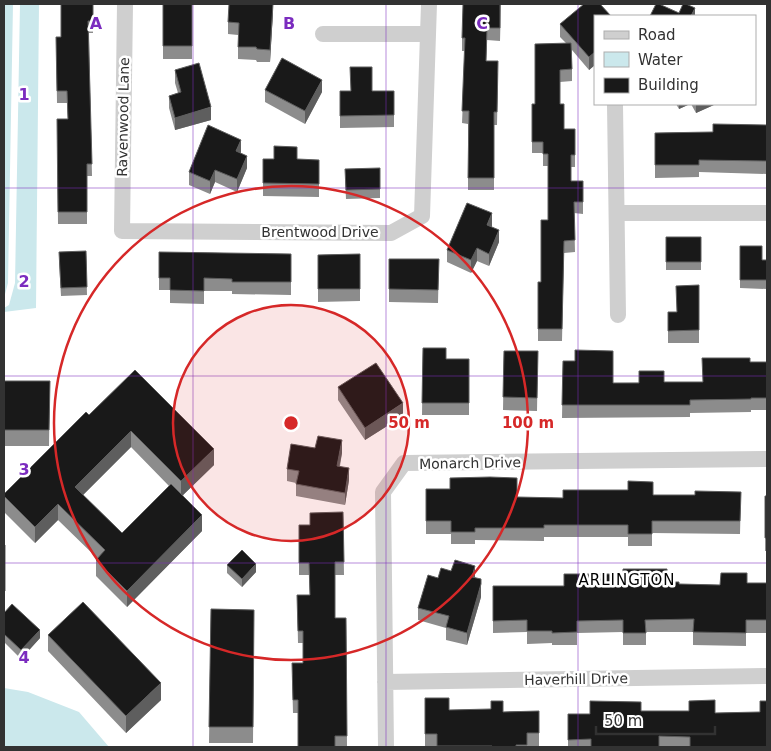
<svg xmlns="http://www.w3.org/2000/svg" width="771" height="751" viewBox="0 0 771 751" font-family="'DejaVu Sans',sans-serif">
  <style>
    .water { fill: #cbe8ec }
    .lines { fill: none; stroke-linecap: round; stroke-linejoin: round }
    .street { stroke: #cfcfcf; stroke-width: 16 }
    .wall { fill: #8c8c8c; fill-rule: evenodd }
    .shaded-wall { fill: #5e5e5e }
    .building { fill: #191919; stroke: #5e5e5e }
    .grid { fill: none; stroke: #7b2cbf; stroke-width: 1; stroke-opacity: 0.55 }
    .ring { fill: none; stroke: #d62828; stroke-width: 2.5 }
    .labels { text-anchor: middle; stroke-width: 5; stroke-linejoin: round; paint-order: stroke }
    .street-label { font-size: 14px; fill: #323232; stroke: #fff }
    .neighbourhood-label { font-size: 15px; letter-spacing: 1px; fill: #000; stroke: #fff }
    .grid-label { font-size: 16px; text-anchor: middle; font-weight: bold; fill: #7b2cbf; stroke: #fff; stroke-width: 5; stroke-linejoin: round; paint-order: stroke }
    .centre { fill: #d62828; stroke: #fff; stroke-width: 2.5 }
    .ring-label { font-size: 15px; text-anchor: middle; font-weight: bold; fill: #d62828; stroke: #fff; stroke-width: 5; stroke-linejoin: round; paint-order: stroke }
  </style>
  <rect width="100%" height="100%" fill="#fff"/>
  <!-- water -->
  <path class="water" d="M4,4H13L8,283L4,298Z
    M20,4H39L36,308L4,312V308L9,305L15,283Z
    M4,688L28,692L79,712L109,747H4Z"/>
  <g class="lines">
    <!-- street -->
    <path class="street" d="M125,4L122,231L391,233L422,216L429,4
      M323,34H428
      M615,105L618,315
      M617,213H767
      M385,682L767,676
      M386,747L383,492L404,463L767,459"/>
  </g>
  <!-- wall -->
  <path class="wall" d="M93,4V33H89L92,176H87V224H58L57,119H68L67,103H57L56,37H61Z
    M163,4H192V59H163Z
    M501,4L500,41L487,40L486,61L498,74L497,125H494V190H468V124L462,123L465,51H462V38Z
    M273,12L270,62H257L256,60L238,59V35L228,34V22Z
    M595,16V65L589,70L572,50V81L560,82V104L564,129H575V167H571V181H583V214L574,213L575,252L564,253L562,341H538V282H541L548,220V166H543V153H532V104H535L566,43L560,37V24Z
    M175,70L211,120L175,130L169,108V96L178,93L175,83Z
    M265,90L322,92L305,124L265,102Z
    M340,91H394V127L340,128Z
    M676,104H690L679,109Z
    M691,104H716L696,113Z
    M767,125V174L699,172V177L655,178V133L713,132Z
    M241,152V153L247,168L237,192L215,182L210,194L189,185V172Z
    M263,159L319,160V197L263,196Z
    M380,168V198L346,199L345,178Z
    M492,226L491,227L499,242L489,266L477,261L471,273L447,262V250Z
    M666,237H701V270H666Z
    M740,246L762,260H767V289L740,288Z
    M86,251L87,295L61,296L59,261Z
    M159,252L291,254V295L232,294V291H204V304L170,303V290H159Z
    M360,254V301L318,302V255Z
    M389,259H439L438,303L389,302Z
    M699,285V343H668V312H677Z
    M423,348L446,359H469V415H422Z
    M504,351H538L537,411L503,410Z
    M563,361H575L613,383L702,382L750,362H767V410H751V412L690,413V417L562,418Z
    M4,381H50L49,446H4Z
    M338,387L403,416L365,440L338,400Z
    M89,415L214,465L183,495L202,531L127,607L96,576V560L97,558L58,520L35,543L4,512V494ZM131,447L169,486L122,533L83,495Z
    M342,453L340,466L349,480L345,505L296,496V483L287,481V469Z
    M426,489L517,497L563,498L653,495H695L741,492L740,534L652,533V546H628V537H544V541L475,540V544H451V534H426Z
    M765,496H767V551H765Z
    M343,512L344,575H335V618H346L347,747H298V713H293L292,676L303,663V643H298L297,595H310L309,575H299V525H310Z
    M4,545H5V607H4Z
    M227,565L256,572L242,587L227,573Z
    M475,577L481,597L467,645L446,640V628L418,620V608L438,578Z
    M667,582L679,584L720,585L747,583H767V633H746V646L693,645V632H646V645H623V632L577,633V645H552V643L527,644V632L493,633V586H564Z
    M211,609L254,610L253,743H209Z
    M4,613L40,638L21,659L4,642Z
    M48,635L161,700L126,733L48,651Z
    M425,698L449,710L503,712L539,711V746H527V747H425Z
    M590,701L641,711L715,713L760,712L767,747H568V714H590Z"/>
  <!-- shaded-wall -->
  <path class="shaded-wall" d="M273,4V12L270,62V50Z
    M695,8V16H691Z
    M595,52V65L589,70V57Z
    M322,80V92L305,124V111Z
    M679,104H690L679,109Z
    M696,104H716L696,113Z
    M211,107V120L175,130V118Z
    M241,140V152L236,164V151Z
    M247,156V168L237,192V179Z
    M215,170V182L210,194V181Z
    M492,213V226L487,237V225Z
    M499,230V242L489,266V254Z
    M477,248V261L471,273V260Z
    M403,403V416L365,440V428Z
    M131,431V447L75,503V487Z
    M342,440V453L337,478V466Z
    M214,449V465L181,497V481Z
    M349,468V480L345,505V493Z
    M58,504V520L35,543V527Z
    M202,515V531L127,607V591Z
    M256,564V572L242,587V579Z
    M475,566V578L472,577Z
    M481,584V597L467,645V633Z
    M40,630V638L21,659V650Z
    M161,683V700L126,733V716Z"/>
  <!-- building -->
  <path class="building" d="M61,4H93V21H88L92,164H87V212H58L57,119H68L67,91H57L56,37H61Z
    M163,4H192V46H163Z
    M229,4H273L270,50L257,49L256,47H238L239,23L228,22Z
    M463,4H500V28H487L486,61H498L497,112H494V178H468L469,111H462L465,38H462Z
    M584,4H600L611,16H595V52L589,57L560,24Z
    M656,4H659L679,13L683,4H686L695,8L691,16H650Z
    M571,43L572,69L560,70V104H564V129H575V155H571V181H583V202H574L575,240L564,241L562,329H538V282H541V220H548V154H543V142H532V104H535V44Z
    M282,58L322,80L305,111L265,90Z
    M199,63L211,107L175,118L169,96L181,92L175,70Z
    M350,67H372V91H394V115L340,116V91H351Z
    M713,124L767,125V161L699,160V165H655V133L713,132Z
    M208,125L241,140L236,151L247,156L237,179L215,170L210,181L189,172Z
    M274,146L297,147V159L319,160V184L263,183V159H274Z
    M380,168V189L346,190L345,169Z
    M467,203L492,213L487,225L499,230L489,254L477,248L471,260L447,250Z
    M666,237H701V262H666Z
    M740,246H762V260H767V280H740Z
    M86,251L87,287L61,288L59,252Z
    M159,252L291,254V282H232V279L204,278V291L170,290V278H159Z
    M360,254V289H318V255Z
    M389,259H439L438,290L389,289Z
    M699,285V330L668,331V312H677L676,286Z
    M423,348H446V359H469V403H422Z
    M575,350L613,351V383H639V371H664V382H703L702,358H750V362H767V398H751V399L690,400V405H562L563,361H575Z
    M504,351H538L537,398L503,397Z
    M376,363L403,403L365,428L338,387Z
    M135,370L214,449L181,481L131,431L75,487L122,533L171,484L202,515L127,591L96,560L105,550L58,504L35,527L4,496V494L86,412L89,415Z
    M4,381H50L49,430H4Z
    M318,436L342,440L337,466L349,468L345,493L296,484L299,471L287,469L291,444L315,448Z
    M490,477L517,478V497L563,498V490H628V481L653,482V495H695V491L741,492L740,521H652V534H628V525H544V528H475V532H451V521H426V489H450V478Z
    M765,496H767V538H765Z
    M343,512L344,562H335V618H346L347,736H335V747H298V700H293L292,663H303V631H298L297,595H310L309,563H299V525H310V513Z
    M4,545H5V591H4Z
    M242,550L256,564L242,579L227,565Z
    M455,560L475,566L472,577L481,579V584L467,633L446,627L449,616L418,608L428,575L438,578L441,568L451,571Z
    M623,569H667V582H679V584L720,585L721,573H747V583H767V620H746V633L693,632L694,619L645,620L646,633H623V620L577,621V632L552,633V631H527V620L493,621V586H564V574H623Z
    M83,602L161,683L126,716L48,635Z
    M12,604L40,630L21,650L4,634V613Z
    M211,609L254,610L253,727H209Z
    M425,698H449V710L491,709V701H503V712L539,711V733H527V745H516V747H492V746H437V734H425Z
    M715,700V713L760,712V701H767V747H690V737L659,736V747H591V739L568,740V714H590V701L641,702V711H689V701Z"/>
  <!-- grid -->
  <path class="grid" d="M193,4V747M386,4V747M578,4V747M4,188H767M4,376H767M4,563H767"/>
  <!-- distance rings -->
  <circle cx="291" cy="423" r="118" fill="#d62828" fill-opacity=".12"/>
  <g class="ring">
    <circle cx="291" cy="423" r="118"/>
    <circle cx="291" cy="423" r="237"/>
  </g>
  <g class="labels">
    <!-- street labels -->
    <g class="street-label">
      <text transform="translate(123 117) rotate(-89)" y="5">Ravenwood Lane</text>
      <text x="320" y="237">Brentwood Drive</text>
      <text transform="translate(470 463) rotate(-1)" y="5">Monarch Drive</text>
      <text transform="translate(576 679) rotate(-1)" y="5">Haverhill Drive</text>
    </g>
    <!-- neighbourhood labels -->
    <g class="neighbourhood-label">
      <text x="627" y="585">ARLINGTON</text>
    </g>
  </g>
  <g class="grid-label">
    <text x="96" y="29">A</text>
    <text x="289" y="29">B</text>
    <text x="482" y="29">C</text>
    <text x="24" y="100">1</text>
    <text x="24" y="287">2</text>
    <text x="24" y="475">3</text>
    <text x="24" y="663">4</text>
  </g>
  <circle cx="291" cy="423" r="8" class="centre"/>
  <g class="ring-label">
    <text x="409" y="428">50 m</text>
    <text x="528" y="428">100 m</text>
  </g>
  <!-- border -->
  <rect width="771" height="751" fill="none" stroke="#323232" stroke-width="10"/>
  <!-- legend -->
  <rect x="594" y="15" width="162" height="90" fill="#ffffff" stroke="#adadad"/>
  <rect x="604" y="31" width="25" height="8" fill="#cfcfcf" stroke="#adadad"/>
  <text x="638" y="40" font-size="15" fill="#323232">Road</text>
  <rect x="604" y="52" width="25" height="15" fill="#cbe8ec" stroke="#adadad"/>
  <text x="638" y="65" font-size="15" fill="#323232">Water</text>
  <rect x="604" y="78" width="25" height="15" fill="#191919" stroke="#adadad"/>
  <text x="638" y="90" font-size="15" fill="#323232">Building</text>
  <!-- scale -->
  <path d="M596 726v8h119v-8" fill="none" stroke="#323232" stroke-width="2.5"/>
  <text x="604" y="726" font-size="15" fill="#323232" stroke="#ffffff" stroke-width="4" paint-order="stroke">50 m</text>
</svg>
